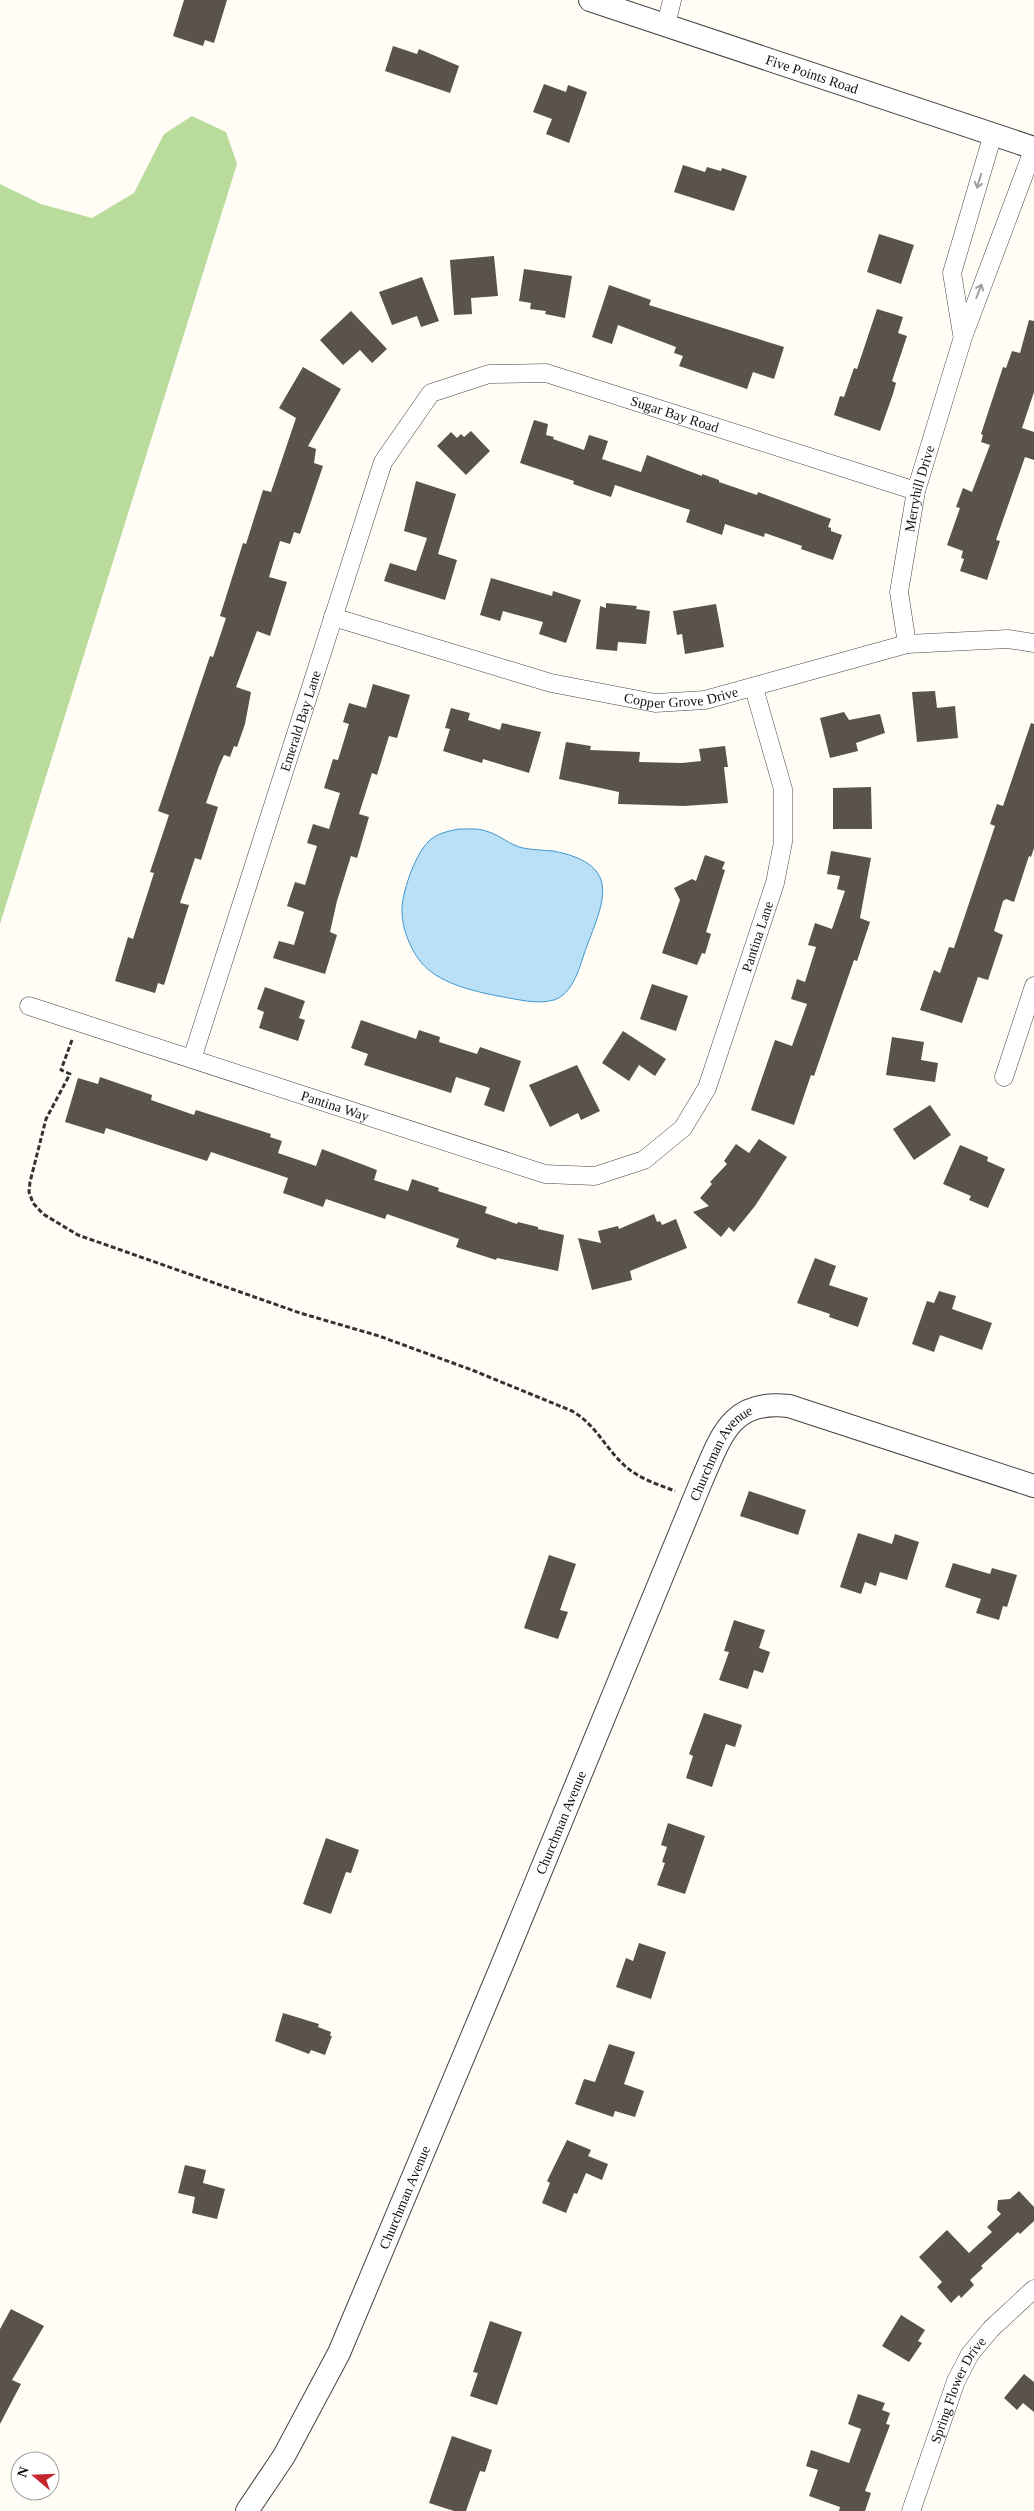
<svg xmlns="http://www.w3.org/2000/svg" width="1034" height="2511" viewBox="0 0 1034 2511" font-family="'Times New Roman',serif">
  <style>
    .forest { fill: #b9dc9c }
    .water { fill: #b9e0f7; stroke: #3f96cf }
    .building { fill: #5a524d }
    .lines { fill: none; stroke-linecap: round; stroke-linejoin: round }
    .minor-casing { stroke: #444; stroke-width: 19 }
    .tertiary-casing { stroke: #444; stroke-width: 24 }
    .path { stroke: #333; stroke-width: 3; stroke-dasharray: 5 2.5; stroke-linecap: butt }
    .minor { stroke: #fff; stroke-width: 18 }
    .tertiary { stroke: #fff; stroke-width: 22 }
    .oneway { stroke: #a0a0a0 }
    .labels { text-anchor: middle; stroke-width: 5; stroke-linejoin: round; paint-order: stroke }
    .street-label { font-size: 14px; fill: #111; stroke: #fff }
  </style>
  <rect width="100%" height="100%" fill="#fffdf5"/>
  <!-- forest -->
  <path class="forest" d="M192,116L226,132L237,164L0,924V184L41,204L92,218L134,193L164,134Z"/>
  <!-- water -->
  <path class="water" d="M459,829C469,829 479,828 489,832C501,836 510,845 523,848C533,850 543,850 553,851C626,865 602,904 584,954C579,970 572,994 554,1000C536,1005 517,999 498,996C473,991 437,983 420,961C410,948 402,928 402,912C401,894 415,855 428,842C435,834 448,831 459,829Z"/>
  <!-- building -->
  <path class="building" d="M184,0H227L214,43L205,40L203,46L173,36Z
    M393,46L417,54L419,49L459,66L450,93L385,71Z
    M544,84L566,92L568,85L587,92L569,143L546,134L552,119L533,112Z
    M683,165L705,172L707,167L721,171L722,168L747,176L734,211L674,192Z
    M879,234L914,245L901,284L867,272Z
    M494,256L498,296L471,298L472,314L454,315L450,260Z
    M524,269L572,276L565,318L545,314L546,311L530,309L531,303L519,301Z
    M422,277L439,321L421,327L417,316L392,325L379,292Z
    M609,285L651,300L649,305L784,347L774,379L753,372L747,389L679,366L683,356L674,353L676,347L618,325L612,344L592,337Z
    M877,309L903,317L898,333L907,336L892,381L896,383L893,394L880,431L834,415L840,396L844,397L854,368L857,369Z
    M351,311L387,349L372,363L360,350L343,365L320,340Z
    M1029,320L1034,321V392L1022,428L1034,432V460L1025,457L996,540L1000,541L987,580L960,571L964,559L961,558L963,551L947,545L960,508L956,507L963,488L972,492L990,445L981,442L983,435L981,434L1003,367L1006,368L1012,351L1020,353Z
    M303,367L341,389L308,446L316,449L314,463L323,466L300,534L294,532L290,544L280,541L269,577L287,582L270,636L257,631L236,687L251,692L245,724L237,747L234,746L230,757L224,755L219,766L206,803L218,807L201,860L195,858L180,903L189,905L164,985L158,983L155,993L115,981L128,937L133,939L154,873L150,872L169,815L158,811L210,656L213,657L226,618L220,616L243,543L246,544L263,490L271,492L296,418L279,408Z
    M534,420L548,424L546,435L554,437L553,439L584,450L589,435L608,441L602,459L641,472L647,455L702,476V474L719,480V482L757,495L758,492L831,519L828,527L831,528V531L842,535L833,560L801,549L802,546L765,533L764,537L725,524L722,535L686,522L690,510L615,485L611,497L573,484L574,481L520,463Z
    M471,431L490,451L466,475L437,446L451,432L457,438L461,434L464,437Z
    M416,481L456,494L438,554L457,560L445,600L384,581L390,563L416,571L427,538L404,531Z
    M491,578L552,596L553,591L581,600L566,643L539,634L543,622L503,611L500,621L480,615Z
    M606,603L637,606L636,609L650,611L646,644L618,642L617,651L596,649L600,606L606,608Z
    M716,604L724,647L685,654L682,634L677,635L673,611Z
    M373,684L410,695L397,738L389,736L377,775L372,773L359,814L369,817L357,858L351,856L337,901L330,932L337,935L325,974L273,958L279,941L294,945L304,912L287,906L295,882L305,885L317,846L307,843L313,824L329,829L340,793L324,788L333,759L338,760L349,724L343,722L349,703L366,708Z
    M935,691L937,708L955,706L958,738L917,742L912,692Z
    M451,708L470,713L468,720L500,730L502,723L541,732L529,773L483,759L482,763L443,751L450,729L445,728Z
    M844,712L849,720L880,714L885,733L856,743L858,751L830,758L820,718Z
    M1031,723L1034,724V848L1031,857L1029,856L1014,902L1006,899L1003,901L994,931L1003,935L988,980L978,977L962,1023L920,1010L934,970L940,973L949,947L954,948L995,826L990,824L997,804L1003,806Z
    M566,742L591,746L590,750L640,752L639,762L682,763L701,761L699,749L725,746L728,767H724L728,803L684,806L618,804L619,792L559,779Z
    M871,787L872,829H833V788Z
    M831,851L871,858L860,918L870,922L857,961L854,960L814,1076L811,1075L794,1125L751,1110L775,1040L792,1046L807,1004L791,999L797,979L805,982L816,947L808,945L815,923L832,929L845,891L837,889L840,876L827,874Z
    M705,855L725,862L722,869L725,870L706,932L711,934L705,954L702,953L697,965L662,953L680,900L674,888L692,879L696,881Z
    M652,984L688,996L676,1031L640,1019Z
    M265,987L305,1001L299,1018L305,1020L298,1041L259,1028L264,1012L257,1009Z
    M361,1020L416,1039L419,1030L440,1037L439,1042L477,1054L480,1047L521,1061L504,1112L484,1105L490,1088L456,1077L451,1093L364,1065L368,1054L351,1048Z
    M623,1031L666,1059L655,1076L639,1065L629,1081L602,1063Z
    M892,1037L924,1042L921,1060L938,1063L935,1082L886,1075Z
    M577,1065L600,1111L581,1120L578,1113L550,1127L529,1085Z
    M100,1077L152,1095L151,1100L194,1115L196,1110L271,1134L270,1137L282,1141L278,1153L316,1166L322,1149L377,1170L374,1180L408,1191L412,1179L439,1188L438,1191L487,1207L485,1213L517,1224L518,1222L538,1227V1229L564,1235L558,1271L497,1258L496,1260L456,1247L459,1239L387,1214L385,1219L326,1199L323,1207L283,1193L288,1178L211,1152L207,1161L106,1128L104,1134L65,1122L78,1078L98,1084Z
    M930,1105L951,1135L914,1160L893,1129Z
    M759,1139L787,1157L755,1206L734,1232L729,1227L721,1237L693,1212L709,1206L700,1198L712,1184L710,1182L727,1164L724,1161L736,1144L749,1153Z
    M960,1145L988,1157L987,1161L1005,1169L988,1208L969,1200L971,1196L943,1184Z
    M654,1214L657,1222L660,1221L662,1225L676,1219L687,1248L630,1271L632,1280L592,1290L578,1238L601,1243L598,1231L618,1226L619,1229Z
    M815,1258L836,1266L829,1285L868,1298L858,1327L829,1317L830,1314L797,1303Z
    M939,1291L956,1296L952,1309L992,1323L982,1350L940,1335L934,1352L912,1344L927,1301L934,1303Z
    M749,1491L806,1510L798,1535L740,1516Z
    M858,1533L892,1544L895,1534L919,1542L907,1580L880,1572L876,1586L865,1582L861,1594L840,1587Z
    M549,1555L576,1564L560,1610L568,1612L558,1639L524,1628Z
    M953,1563L990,1574L992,1568L1017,1575L1007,1607L1003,1606L999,1620L976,1613L981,1599L945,1587Z
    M734,1620L765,1630L759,1648L770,1652L763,1673L754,1670L748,1689L719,1680L729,1652L724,1651Z
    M704,1713L742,1725L735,1747L726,1744L712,1787L686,1778L693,1756L689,1754Z
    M668,1823L705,1836L685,1894L657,1885L665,1863L662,1862L667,1847L661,1845Z
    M326,1838L359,1850L351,1873L346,1872L331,1914L303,1904Z
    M639,1943L666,1952L651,1999L616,1987L626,1958L633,1961Z
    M283,2013L319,2024L318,2027L331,2032L330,2036H332L325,2055L311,2050L309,2054L275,2041Z
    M609,2044L635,2052L624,2084L644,2091L635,2117L615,2111L613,2117L575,2104L584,2079L595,2082Z
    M567,2140L591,2150L588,2156L608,2164L602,2180L586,2173L577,2194L574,2193L566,2213L542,2203L550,2183L547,2181Z
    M185,2165L206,2170L203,2183L225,2189L217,2219L192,2213L195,2197L178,2193Z
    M1019,2191L1034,2207V2221L1020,2234L1018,2232L981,2266L983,2268L970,2280L974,2285L961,2298L959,2295L951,2303L937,2287L942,2282L919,2257L947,2230L969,2253L992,2232L987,2227L1001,2214L997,2210L998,2200L1010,2199Z
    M11,2309L44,2326L12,2380L21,2384L0,2424V2329Z
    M901,2315L925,2330L918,2341L922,2343L909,2362L882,2346Z
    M490,2321L522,2332L497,2405L470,2396L478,2373L473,2372Z
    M1024,2374L1034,2382V2412L1023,2403L1017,2410L1004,2398Z
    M858,2394L885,2403L882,2410L890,2413L886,2424L890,2425L865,2491L871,2493L865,2511H839L840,2507L809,2496L818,2470L806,2466L811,2450L849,2463L861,2429L848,2424Z
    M452,2436L492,2450L485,2472L480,2471L466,2511H454L429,2503Z"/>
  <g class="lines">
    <defs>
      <g id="minor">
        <path d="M666,25L672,0"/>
        <path d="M962,334L952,273L993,134"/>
        <path id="s1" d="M333,617L551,683L655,703L705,700L907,644L1008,639L1034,643"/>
        <path id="s2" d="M907,644L899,592L916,491L963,337L1034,148"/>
        <path id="s3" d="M29,1006L545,1174L595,1176L644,1160L683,1128L707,1088L775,883L783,842V789L754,688"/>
        <path id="s4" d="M192,1059L383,462L431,393L489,374L546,373L916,491"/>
        <path d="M1004,1077L1034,986"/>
        <path id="s5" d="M911,2511L956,2381L970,2354L991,2329L1034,2289"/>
      </g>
      <g id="tertiary">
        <path id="s6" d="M590,0L1034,148"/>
        <path id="s7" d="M247,2511L284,2456L339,2353L502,1965L701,1482C721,1437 730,1399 789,1406L1034,1486"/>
      </g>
    </defs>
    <!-- minor casing -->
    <use href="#minor" class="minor-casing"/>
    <!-- tertiary casing -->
    <use href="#tertiary" class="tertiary-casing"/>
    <!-- path -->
    <path class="path" d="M72,1040L61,1070L70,1074L46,1119L30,1182L29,1192L33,1203L43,1214L78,1235L300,1313L379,1336L472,1370L572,1411C594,1423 605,1447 623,1464C637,1478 657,1484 675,1491"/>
    <!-- minor -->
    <use href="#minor" class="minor"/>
    <!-- tertiary -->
    <use href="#tertiary" class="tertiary"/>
  </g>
  <!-- one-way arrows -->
  <defs><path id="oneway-shaft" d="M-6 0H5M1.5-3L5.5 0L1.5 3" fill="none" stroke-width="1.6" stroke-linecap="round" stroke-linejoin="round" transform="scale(1.25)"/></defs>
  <g class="oneway">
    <use href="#oneway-shaft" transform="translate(979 181) rotate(107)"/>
    <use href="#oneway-shaft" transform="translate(979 291) rotate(-69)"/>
  </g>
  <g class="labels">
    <!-- street labels -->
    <g class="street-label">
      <text dy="5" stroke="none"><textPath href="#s6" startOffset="234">Five Points Road</textPath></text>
      <text dy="5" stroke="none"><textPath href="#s4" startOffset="964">Sugar Bay Road</textPath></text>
      <text dy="5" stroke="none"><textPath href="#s2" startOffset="158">Merryhill Drive</textPath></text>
      <text dy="5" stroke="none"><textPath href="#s1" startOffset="360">Copper Grove Drive</textPath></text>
      <text dy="5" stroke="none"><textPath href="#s4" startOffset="355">Emerald Bay Lane</textPath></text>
      <text dy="5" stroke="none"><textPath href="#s3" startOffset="901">Pantina Lane</textPath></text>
      <text dy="5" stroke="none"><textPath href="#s3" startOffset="322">Pantina Way</textPath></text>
      <text dy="5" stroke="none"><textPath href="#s7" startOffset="1162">Churchman Avenue</textPath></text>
      <text dy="5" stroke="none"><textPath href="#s7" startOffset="758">Churchman Avenue</textPath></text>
      <text dy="5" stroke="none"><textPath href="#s7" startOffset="352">Churchman Avenue</textPath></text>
      <text dy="5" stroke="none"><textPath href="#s5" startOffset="130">Spring Flower Drive</textPath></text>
    </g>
  </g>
  <!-- north arrow -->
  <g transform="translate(35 2476) rotate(289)"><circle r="24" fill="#ffffff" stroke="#a0a0a0"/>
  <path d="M0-4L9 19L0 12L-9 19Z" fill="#c4262e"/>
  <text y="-8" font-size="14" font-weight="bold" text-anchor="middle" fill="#111111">N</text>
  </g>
</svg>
